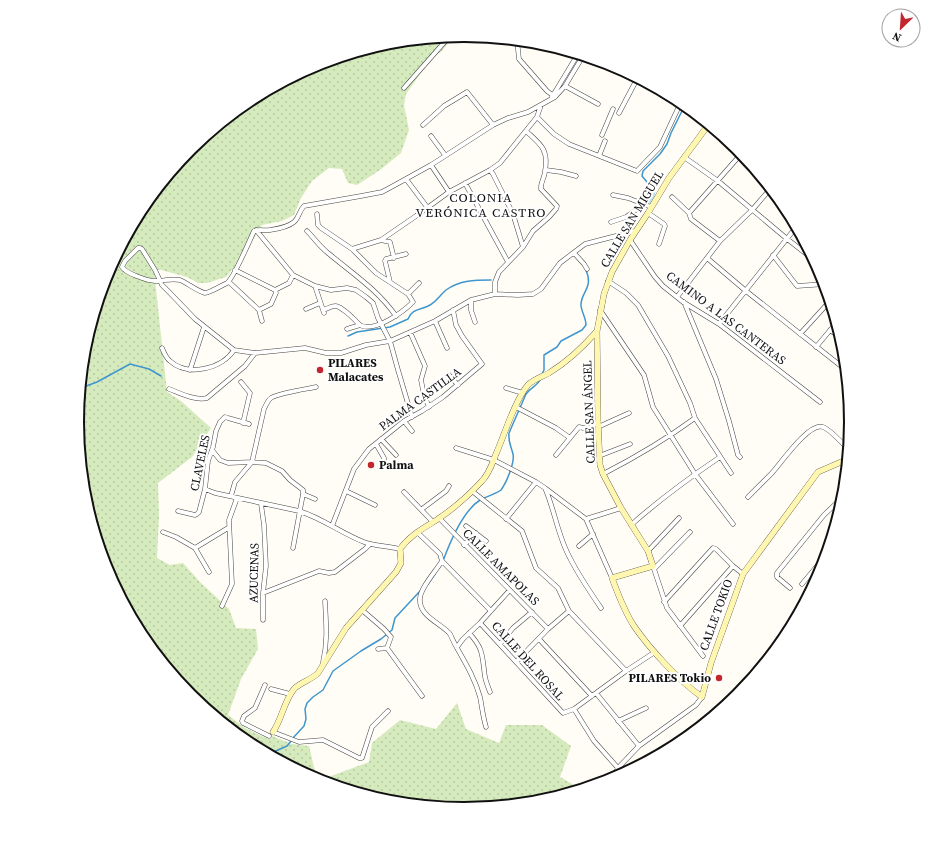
<svg xmlns="http://www.w3.org/2000/svg" width="929" height="844" viewBox="0 0 929 844" font-family="'Source Serif 4',serif">
  <style>
    .green { fill: url(#green-dots) }
    .lines { fill: none; stroke-linecap: round; stroke-linejoin: round }
    .stream { stroke: #3f96cf; stroke-width: 1.5 }
    .river { stroke: #b9e0f7; stroke-width: 9 }
    .street-casing { stroke: #444; stroke-width: 5 }
    .secondary-casing { stroke: #333; stroke-width: 6 }
    .street { stroke: #fff; stroke-width: 4 }
    .secondary { stroke: #fff6b0; stroke-width: 5.5 }
    .poi-dot { fill: #c4262e; stroke: #fff; stroke-width: 1.5 }
    .labels { text-anchor: middle; stroke-width: 4; stroke-linejoin: round; paint-order: stroke }
    .street-label { font-size: 12px; fill: #111; stroke: #fff }
    .poi-label { font-size: 12px; font-weight: bold; fill: #111; stroke: #fff; text-anchor: start }
    .neighbourhood-label { font-size: 13px; letter-spacing: 1px; fill: #111; stroke: #fff }
    .rim { fill: none; stroke: #111; stroke-width: 2 }
  </style>
  <defs>
    <pattern id="green-dots" width="8" height="8" patternUnits="userSpaceOnUse"><rect width="8" height="8" fill="#d5ebbd"/><path d="M2 2h.1M6 6h.1" fill="none" stroke="#b6c8a1" stroke-width="1.8" stroke-linecap="round"/></pattern>
  </defs>
  <rect width="100%" height="100%" fill="#fffdf5"/>
  <!-- green -->
  <path class="green" d="M454,36L440,53H435L406,94L404,105L409,130L401,153L380,170L357,185L348,183L342,169L329,168L312,181L301,198L294,215L282,221L262,225L242,257L226,277L207,283H198L187,277L161,270H154L167,392L181,401L211,428L192,457L158,483L159,516L157,558L170,565L183,563L201,583L229,609L236,628L256,629L258,649L241,679L228,715L245,728L268,739L272,736L292,744L309,746L317,780L249,744L191,695L143,637L107,570L85,497L78,422L85,346L107,274L143,207L191,148L250,100L317,64L389,42Z
    M745,679L750,681L738,696L728,704Z
    M457,703L466,729L499,743L506,725H542L571,746L560,777L581,789L540,802L464,809L389,802L323,782L331,776L369,762L372,743L400,720L436,729Z"/>
  <g class="lines">
    <!-- stream -->
    <path class="stream" d="M647,182L642,176L643,171L660,154L667,144L671,133L685,105
      M348,336L357,332L390,327L408,319C412,308 422,310 430,305C437,301 441,294 446,290C460,280 475,280 491,280
      M542,374L544,370V355L557,347L561,341L582,330L586,325C586,318 582,313 581,306C580,292 594,289 586,270
      M81,388L97,382L130,364L149,369L161,376
      M484,498C489,496 497,493 501,490C506,483 515,463 513,454C511,446 508,442 509,433L526,394C530,388 537,386 540,380
      M443,561C450,542 463,511 480,500
      M428,584L435,574
      M293,738L304,726L306,719L305,709L307,703L313,697L323,690L333,671L361,651L381,639L392,630L395,618L421,590
      M269,754L287,746L291,741"/>
    <!-- river -->
    <path class="river" d="M648,202L650,199L651,190"/>
    <defs>
      <path id="street" d="M517,40L519,59L547,91L555,97
        M583,56L565,86L555,97L528,112L508,118L493,125L431,165L395,185L382,192L361,196L304,206C299,211 299,218 294,222C288,227 277,229 270,230C264,231 260,229 254,231C250,240 233,279 227,283C223,285 209,293 205,293C199,292 187,283 180,280C171,278 164,281 155,281C148,281 125,273 122,267L125,261L138,248H140L142,249L155,270L162,285L169,292L195,319L234,350L255,353L305,348L326,353H341L366,345L390,341L435,321L471,300L495,294L518,295L533,294L541,289L560,263L585,244L635,231
        M565,86L598,104
        M404,88L449,37
        M552,97L578,54
        M619,113L637,79
        M537,117L554,134L569,144L637,171L660,147L681,102
        M423,125L444,106L467,92L493,125
        M602,135L613,109
        M431,136L445,155
        M599,156L605,141
        M684,157L718,181L786,238L814,260
        M431,165L449,192
        M490,170L493,174L513,214L523,247
        M546,170L561,172L576,176
        M406,179L427,207
        M465,183L508,262
        M613,195L628,198L651,207
        M672,197L689,213L691,219L720,241
        M648,213L664,224L665,226L659,244
        M689,213L742,153
        M317,214L318,225L321,228L352,249L376,273L408,294L413,302C403,312 377,331 362,326C359,325 357,322 355,320C351,316 339,305 335,306C331,306 327,309 323,310
        M611,222L626,217L644,204
        M256,230L293,275L315,286L331,290L347,288L356,290L366,297L373,303L378,318L390,341L398,370L412,417
        M307,231C314,238 320,247 328,253C353,274 377,289 396,316
        M381,240L390,242L394,258
        M630,240L655,277L663,286L683,302L719,324L820,402
        M352,249L381,240L416,216L449,192L490,170L500,163L537,117L541,105
        M574,253L584,264L587,269
        M773,255L797,286L825,284
        M707,258L746,291L846,370
        M235,270L275,290
        M608,281L626,293L638,305L668,356L690,403L695,418L731,473
        M229,282L259,310L271,304L276,293L275,290L289,283L293,275
        M390,282L385,261L386,259L406,254
        M315,286L324,313
        M408,294L419,283
        M495,294V282L499,272L523,247L533,231L549,217L556,209L557,206L541,189C540,183 545,177 545,171C549,149 540,144 526,131
        M677,297L720,241L753,209L771,188
        M471,300V310L475,322
        M684,302L716,379L729,421L738,455L740,457
        M306,309L320,303
        M259,310L262,321
        M600,310L644,375L653,407L695,474L733,524
        M435,321L447,348
        M719,324L797,226
        M347,329L360,325
        M830,330L842,339
        M410,332L425,366L421,380L424,395L429,407
        M800,334L830,301
        M816,347L837,322
        M162,348C164,353 166,358 170,361C188,377 222,369 234,350
        M190,370L204,327
        M449,375L458,385
        M241,382L250,393L243,423
        M506,388L523,393
        M169,389C180,393 195,401 207,398L245,366L255,353
        M516,407L556,428L570,438
        M404,421L412,431
        M598,427L629,413
        M381,439L396,455
        M376,444L384,458V465
        M456,448L494,460L536,482L545,488L586,519L612,578
        M212,450L220,460L228,463L252,462L266,463L282,471L290,480L303,490V494L293,548
        M556,455L579,427L588,429L598,422
        M599,456L630,444
        M603,474C636,457 665,440 695,418
        M545,488C555,511 558,537 570,558C579,576 590,592 601,608
        M205,489L215,493L299,511C322,518 341,533 364,542C373,546 389,546 400,549
        M346,491L375,505
        M472,491L522,531L536,568L558,588L569,611L626,671
        M404,492L433,522
        M303,494L315,499
        M231,496L235,482L252,462L264,409C266,405 268,400 271,398C279,393 306,389 316,387
        M748,497C756,489 764,481 772,473C781,463 809,422 823,427C831,430 843,444 849,450
        M261,504L264,525L266,566L263,593V620
        M422,509L446,491L449,486
        M178,511L195,515L197,514L199,512L205,489L208,461L213,447L216,431L220,422L225,417L228,418L249,424
        M439,518L548,629
        M506,519L536,482
        M586,519L621,508
        M631,525C659,500 689,478 720,457
        M332,526L354,469L369,449L404,421L422,411L443,397L482,364L462,336L456,325L453,310
        M466,526L486,541
        M163,532L176,537L195,548L228,528
        M417,532L440,554L442,561L491,611
        M464,545L476,533
        M579,546L593,534
        M195,548L209,572
        M648,551L679,518
        M442,561C436,571 421,587 420,598C418,616 441,623 450,634C452,638 454,643 457,648C466,664 475,679 480,697C482,707 483,717 486,727
        M653,566L667,608L703,656
        M654,569L690,532
        M802,584L827,554
        M790,588L777,577V573L824,515L844,496
        M263,593L319,571L329,573L335,572L365,549L370,544
        M664,602L713,548L716,549L733,566L743,574
        M222,606L232,584L229,520L237,498
        M362,610L384,629L391,637L387,648L422,696
        M480,623L563,713L574,709L626,671L655,652
        M680,626L733,566
        M469,633C484,649 482,656 485,677C486,682 488,687 490,692
        M539,639L592,696
        M500,644L513,628L532,612
        M457,647L463,639L480,623L509,591
        M378,649L387,648
        M323,662C328,641 326,622 325,601
        M516,662L548,629L569,611
        M265,685L255,708L244,716L242,721L243,723L269,736
        M271,689L290,694
        M596,693L639,746
        M574,709L594,741L618,768
        M618,721L646,708
        M273,732L299,742L323,740L359,758H362L372,727L388,711
        M611,780L618,768L639,746L696,705L702,697"/>
      <path id="secondary" d="M709,124L669,178L648,213L630,240L612,272L604,294L597,331L598,422L600,465L603,474L621,508L648,551L653,566L612,578C618,594 624,611 634,626C649,648 679,681 702,697L711,663L743,574L818,472L848,459
        M273,732C282,719 284,701 294,689C301,682 311,680 318,673L346,628L396,572L401,563L400,549C410,535 424,528 438,519C453,509 470,494 482,481C489,474 492,464 496,454C504,436 515,400 528,385C534,379 542,377 549,373C567,362 583,347 597,331"/>
    </defs>
    <!-- street casing -->
    <use href="#street" class="street-casing"/>
    <!-- secondary casing -->
    <use href="#secondary" class="secondary-casing"/>
    <!-- street -->
    <use href="#street" class="street"/>
    <!-- secondary -->
    <use href="#secondary" class="secondary"/>
  </g>
  <!-- markers -->
  <g class="poi-dot">
    <circle cx="320" cy="370" r="4"/>
    <circle cx="371" cy="465" r="4"/>
    <circle cx="719" cy="678" r="4"/>
  </g>
  <g class="labels">
    <!-- street labels -->
    <g class="street-label">
      <text transform="translate(632 219) rotate(-59)" y="4">CALLE SAN MIGUEL</text>
      <text transform="translate(726 318) rotate(37)" y="4">CAMINO A LAS CANTERAS</text>
      <text transform="translate(420 399) rotate(-36)" y="4">PALMA CASTILLA</text>
      <text transform="translate(589 412) rotate(-92)" y="4">CALLE SAN ÁNGEL</text>
      <text transform="translate(200 463) rotate(-78)" y="4">CLAVELES</text>
      <text transform="translate(501 567) rotate(45)" y="4">CALLE AMAPOLAS</text>
      <text transform="translate(254 573) rotate(-89)" y="4">AZUCENAS</text>
      <text transform="translate(716 615) rotate(-70)" y="4">CALLE TOKIO</text>
      <text transform="translate(528 661) rotate(48)" y="4">CALLE DEL ROSAL</text>
    </g>
    <!-- poi labels -->
    <g class="poi-label">
      <text x="328" y="367">PILARES<tspan x="328" dy="14">Malacates</tspan></text>
      <text x="379" y="469">Palma</text>
      <text x="711" y="682" text-anchor="end">PILARES Tokio</text>
    </g>
    <!-- neighbourhood labels -->
    <g class="neighbourhood-label">
      <text x="481" y="202">COLONIA<tspan x="481" dy="15">VERÓNICA CASTRO</tspan></text>
    </g>
  </g>
  <!-- crop -->
  <path d="M0 0H929V844H0ZM84 422a380 380 0 1 1 760 0a380 380 0 1 1-760 0Z" fill="#fff" fill-rule="evenodd"/>
  <path class="rim" d="M84 422a380 380 0 1 1 760 0a380 380 0 1 1-760 0Z"/>
  <!-- north arrow -->
  <g transform="translate(901 28) rotate(205)"><circle r="19" fill="#ffffff" stroke="#a0a0a0"/>
  <path d="M0-3L7 15L0 10L-7 15Z" fill="#c4262e"/>
  <text y="-6" font-size="11" font-weight="bold" text-anchor="middle" fill="#111111">N</text>
  </g>
</svg>
